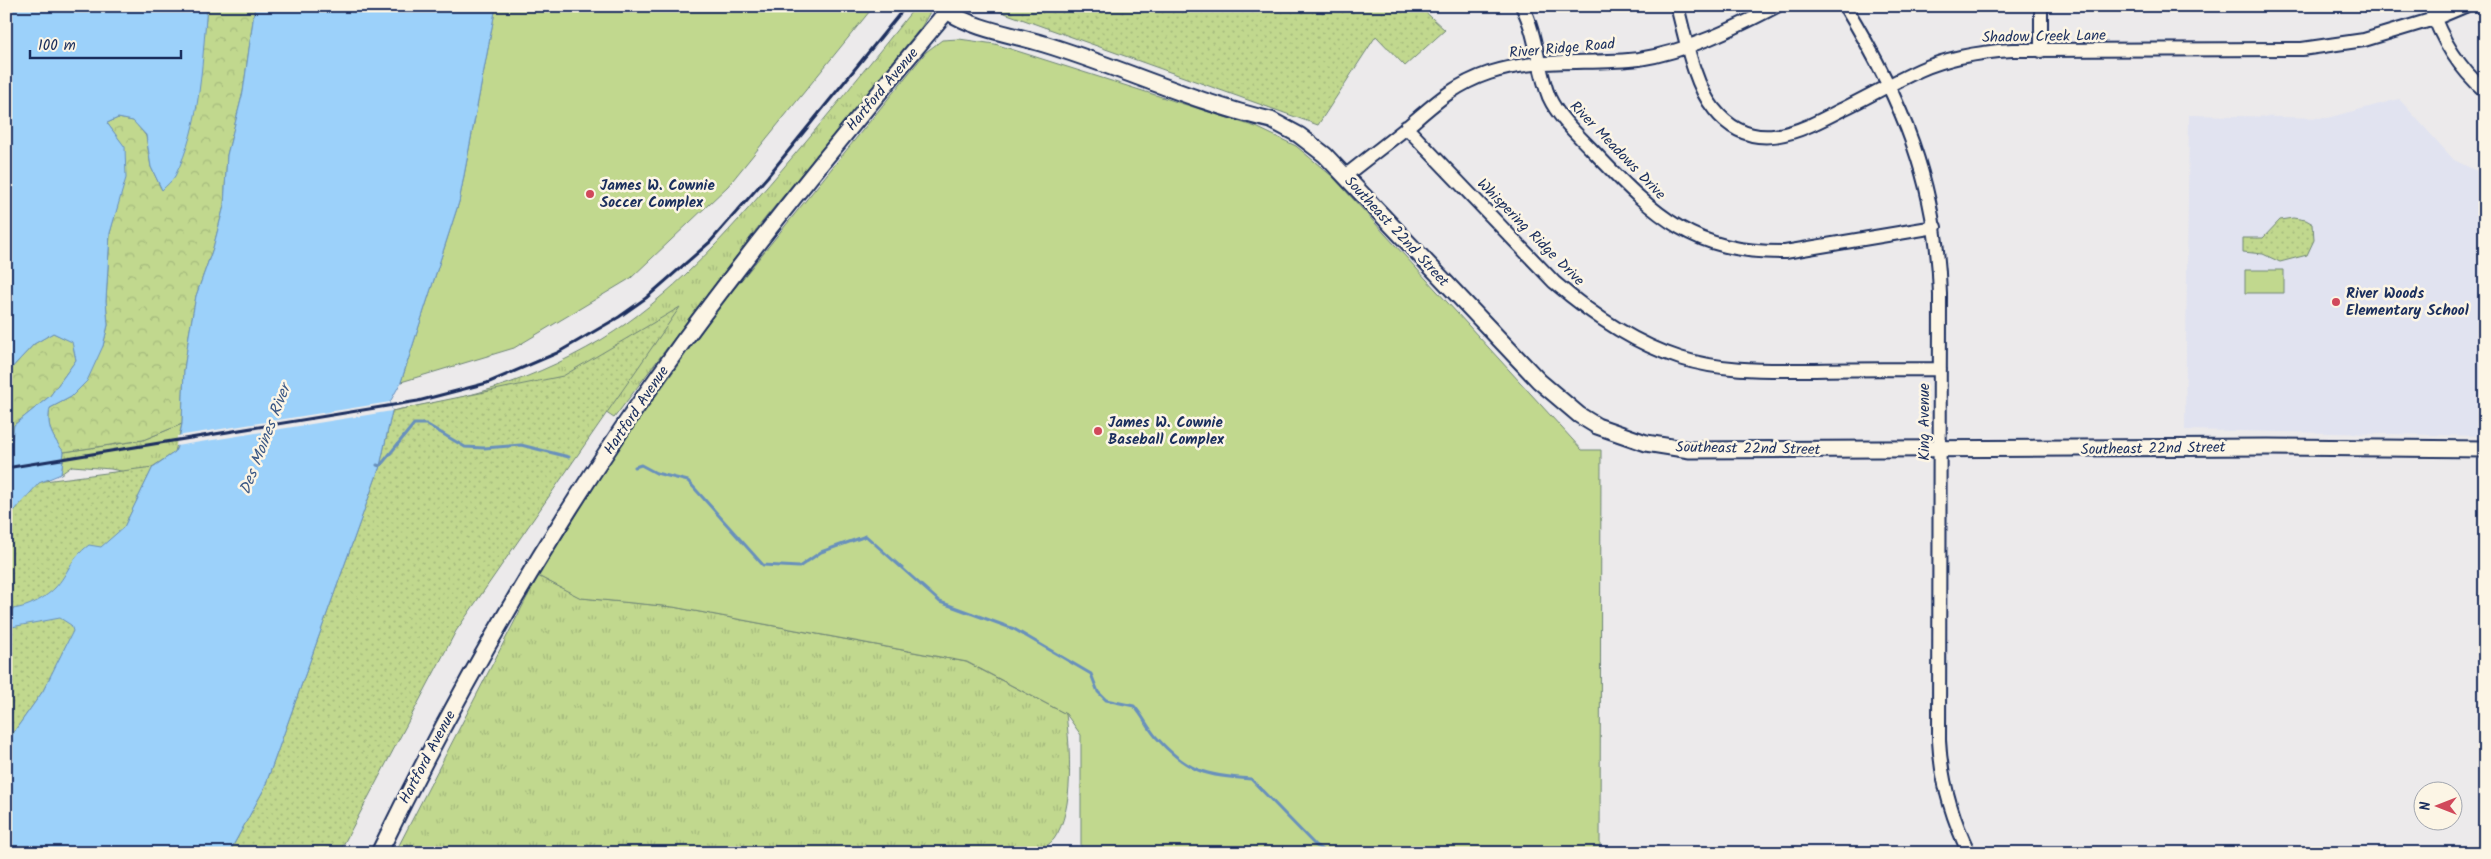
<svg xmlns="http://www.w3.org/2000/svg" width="2491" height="859" viewBox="0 0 2491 859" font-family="Kalam,sans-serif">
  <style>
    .built { fill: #e1e3f0 }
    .grass { fill: url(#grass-tufts); stroke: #6e8476 }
    .forest { fill: url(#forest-crowns); stroke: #6e8476 }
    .park { fill: url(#park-dots); stroke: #6e8476 }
    .garden { fill: #c1d88e; stroke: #6e8476 }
    .water { fill: #9cd1fa; stroke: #6890bc }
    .pier { fill: #eceaeb }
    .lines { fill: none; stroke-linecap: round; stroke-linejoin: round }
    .stream { stroke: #6890bc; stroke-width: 3 }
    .minor-casing { stroke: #1b2f5e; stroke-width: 16 }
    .tertiary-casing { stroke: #1b2f5e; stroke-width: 19 }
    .minor { stroke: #fcf5e5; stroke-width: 12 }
    .tertiary { stroke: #fcf5e5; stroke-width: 15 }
    .rail { stroke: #1b2f5e; stroke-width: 3 }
    .poi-dot { fill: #d1495b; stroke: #fcf5e5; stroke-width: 2 }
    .labels { text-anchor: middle; stroke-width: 5; stroke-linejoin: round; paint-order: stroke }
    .street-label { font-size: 15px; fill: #1b2f5e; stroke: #fcf5e5 }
    .poi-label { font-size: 15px; font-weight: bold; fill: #1b2f5e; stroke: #fcf5e5; text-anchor: start }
    .water-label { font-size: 16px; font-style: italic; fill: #3b5885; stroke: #fcf5e5 }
  </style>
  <defs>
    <pattern id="grass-tufts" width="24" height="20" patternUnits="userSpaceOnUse" patternTransform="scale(1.25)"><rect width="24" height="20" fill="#c1d88e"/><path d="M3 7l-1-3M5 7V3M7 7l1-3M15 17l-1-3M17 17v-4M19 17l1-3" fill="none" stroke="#a5ba7d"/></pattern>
    <pattern id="forest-crowns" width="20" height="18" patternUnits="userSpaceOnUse" patternTransform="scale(1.25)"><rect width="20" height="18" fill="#c1d88e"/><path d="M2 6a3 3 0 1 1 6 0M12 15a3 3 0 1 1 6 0" fill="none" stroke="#a5ba7d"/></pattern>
    <pattern id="park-dots" width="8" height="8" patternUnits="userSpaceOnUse" patternTransform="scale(1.25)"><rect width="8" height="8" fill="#c1d88e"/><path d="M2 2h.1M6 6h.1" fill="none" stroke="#a5ba7d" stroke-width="1.8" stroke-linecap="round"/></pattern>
  </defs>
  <rect width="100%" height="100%" fill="#eceaeb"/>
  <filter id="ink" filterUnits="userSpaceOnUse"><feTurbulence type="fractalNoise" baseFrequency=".02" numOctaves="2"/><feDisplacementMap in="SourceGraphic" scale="10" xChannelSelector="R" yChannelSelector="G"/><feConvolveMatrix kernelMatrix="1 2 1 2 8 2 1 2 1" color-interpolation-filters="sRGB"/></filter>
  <g filter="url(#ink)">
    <!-- built -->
    <path class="built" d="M2399,99L2454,160L2485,175V436L2185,430L2189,115L2327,118Z"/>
    <!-- grass -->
    <path class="grass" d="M916,6H930V12L922,26L762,222L614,418L591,403L612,357L374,484L381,466L392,411C420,405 449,401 477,393C519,382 564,362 601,340C672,297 726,235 779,173C826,118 871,62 916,6Z
      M182,424L175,452L140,475L111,469L72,466L61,474L64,452L143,440Z
      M538,576L582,598L673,607L966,662L1066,714C1070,748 1075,810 1054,839C1050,844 1042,849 1036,853H395Z"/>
    <!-- forest -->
    <path class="forest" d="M207,6H255L243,92L227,155L224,206L213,248L196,296L189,335L184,370L182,424L143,440L64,452C53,438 46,427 50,408L71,397L103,346L108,325L106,301L110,233L117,207L124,147L107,123L118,118L134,121L146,136L151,167L162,190L199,86Z
      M53,333L73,342L76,360L50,396L14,425L10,452L6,455V374L34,344Z"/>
    <!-- park -->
    <path class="park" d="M985,6H1419L1445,30L1405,66L1376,36L1318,125Z
      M2293,218L2306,220L2313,224L2314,240L2307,255L2280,262L2263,254L2243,252V238H2263L2280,220Z
      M680,307L456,631L339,853H229L264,789L380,466L392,411L563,376Z
      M153,467L83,613L43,691L6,743V486Z"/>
    <!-- garden -->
    <path class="garden" d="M496,6H874L728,186L631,278L514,348L401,382L459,202Z
      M959,39L995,44L1256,127L1296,146L1333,177L1582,450H1601L1600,853H1081V735L1066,714L967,662L673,607L581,598L538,576L616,452L717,310L926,52L942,40Z
      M2245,270H2284V293H2245Z"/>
    <!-- water -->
    <path class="water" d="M6,6H207C202,62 201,125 175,176C172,181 166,186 162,190L151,167L146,135L133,121L118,118L107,123L125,147L126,178L110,233L106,301L108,325L103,346L87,381L71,397L50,408C46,427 53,438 64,452L61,474L39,483L6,520V455L10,452L14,425L50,396L76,360L72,342L53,333L34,344L6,374Z
      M255,6H496L459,202L401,382L390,402L392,411L380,466L264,789L229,853H6V743L43,691L73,631L71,625L60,618L6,628V609C23,610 43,600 55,588C69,573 69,560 89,545L101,547L124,527L153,467L175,452L178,444L182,424L184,370L189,335L196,296L213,248L224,206L227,155L243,92Z"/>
    <!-- pier -->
    <path class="pier" d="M390,402L392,411L176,446L177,436Z"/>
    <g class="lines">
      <!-- stream -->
      <path class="stream" d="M377,465L380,466L414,424H426L465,447L484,448L521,445L569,457
        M635,467L641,465L656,473L688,481L763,565L799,567L821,552L866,536L940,602L1014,629L1091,674L1098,692L1106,700L1134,706C1143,716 1148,728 1156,737C1187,772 1206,776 1251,779L1315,845L1327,853"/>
      <defs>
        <path id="minor" d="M1522,6C1537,35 1537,67 1549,97C1559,119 1581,138 1597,155C1656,217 1694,253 1785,252L1935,227
          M1677,6C1685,36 1694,85 1714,109C1752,157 1799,132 1843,109C1869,96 1894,82 1920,70C1949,57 1981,52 2012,50L2302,49L2364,40L2434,19L2465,6
          M1845,6C1902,100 1937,183 1940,294L1939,740C1941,781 1951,816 1969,853
          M2041,6V51
          M2430,6C2441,39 2459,68 2485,91
          M1406,127L1554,282C1591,314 1633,343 1680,358C1724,372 1769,370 1815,370C1856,369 1898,369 1940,369
          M1345,176C1365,160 1385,145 1405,129C1433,105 1453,85 1489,73C1538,57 1589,65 1639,59C1686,52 1735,28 1777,6"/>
        <path id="tertiary" d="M379,853C465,675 566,503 682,343C766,229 856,120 947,11C976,30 1012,34 1044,44C1120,67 1193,102 1271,120L1299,135L1325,155L1539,381L1579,415L1597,426L1646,443L1690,450L2268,447L2485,449"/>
      </defs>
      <!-- minor casing -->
      <use href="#minor" class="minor-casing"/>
      <!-- tertiary casing -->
      <use href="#tertiary" class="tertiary-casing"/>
      <!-- minor -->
      <use href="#minor" class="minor"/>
      <!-- tertiary -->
      <use href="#tertiary" class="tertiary"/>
      <!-- rail -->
      <path class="rail" d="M6,468L418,401L487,383L557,353L619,317L646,298L710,242L768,176L906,6"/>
    </g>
  </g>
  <!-- markers -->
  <g class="poi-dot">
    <circle cx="590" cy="194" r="5"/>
    <circle cx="2336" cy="302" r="5"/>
    <circle cx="1098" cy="431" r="5"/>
  </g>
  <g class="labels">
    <!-- street labels -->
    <g class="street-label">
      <text transform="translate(2044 36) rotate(-1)" y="5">Shadow Creek Lane</text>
      <text transform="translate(1562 48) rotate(-5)" y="5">River Ridge Road</text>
      <text transform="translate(882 89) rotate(-50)" y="5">Hartford Avenue</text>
      <text transform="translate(1618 150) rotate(46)" y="5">River Meadows Drive</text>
      <text transform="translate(1397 231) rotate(47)" y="5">Southeast 22nd Street</text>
      <text transform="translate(1531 232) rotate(45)" y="5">Whispering Ridge Drive</text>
      <text transform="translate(636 410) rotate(-56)" y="5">Hartford Avenue</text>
      <text transform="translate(1924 422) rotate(-90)" y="5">King Avenue</text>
      <text transform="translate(1748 448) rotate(1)" y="5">Southeast 22nd Street</text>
      <text transform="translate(2153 448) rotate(-1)" y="5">Southeast 22nd Street</text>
      <text transform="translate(427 757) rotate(-62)" y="5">Hartford Avenue</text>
    </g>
    <!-- poi labels -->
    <g class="poi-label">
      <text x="600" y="190">James W. Cownie<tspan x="600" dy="17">Soccer Complex</tspan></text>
      <text x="2346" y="298">River Woods<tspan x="2346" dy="17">Elementary School</tspan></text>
      <text x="1108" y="427">James W. Cownie<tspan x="1108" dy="17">Baseball Complex</tspan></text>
    </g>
    <!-- water labels -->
    <g class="water-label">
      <text transform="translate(264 439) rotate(-69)" y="6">Des Moines River</text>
    </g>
  </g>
  <!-- margin -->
  <rect width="2491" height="859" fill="none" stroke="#fcf5e5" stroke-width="25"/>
  <rect x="12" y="12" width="2466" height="834" fill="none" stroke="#1b2f5e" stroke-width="2" filter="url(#ink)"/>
  <!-- north arrow -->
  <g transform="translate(2438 806) rotate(270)"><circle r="24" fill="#fcf5e5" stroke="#a2a6af"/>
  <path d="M0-4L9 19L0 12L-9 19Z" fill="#d1495b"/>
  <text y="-8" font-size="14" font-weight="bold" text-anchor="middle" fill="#1b2f5e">N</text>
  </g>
  <!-- scale -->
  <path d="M30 50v8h151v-8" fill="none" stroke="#1b2f5e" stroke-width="2.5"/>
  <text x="38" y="50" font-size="15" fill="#1b2f5e" stroke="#fcf5e5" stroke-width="4" paint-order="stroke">100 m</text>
</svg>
